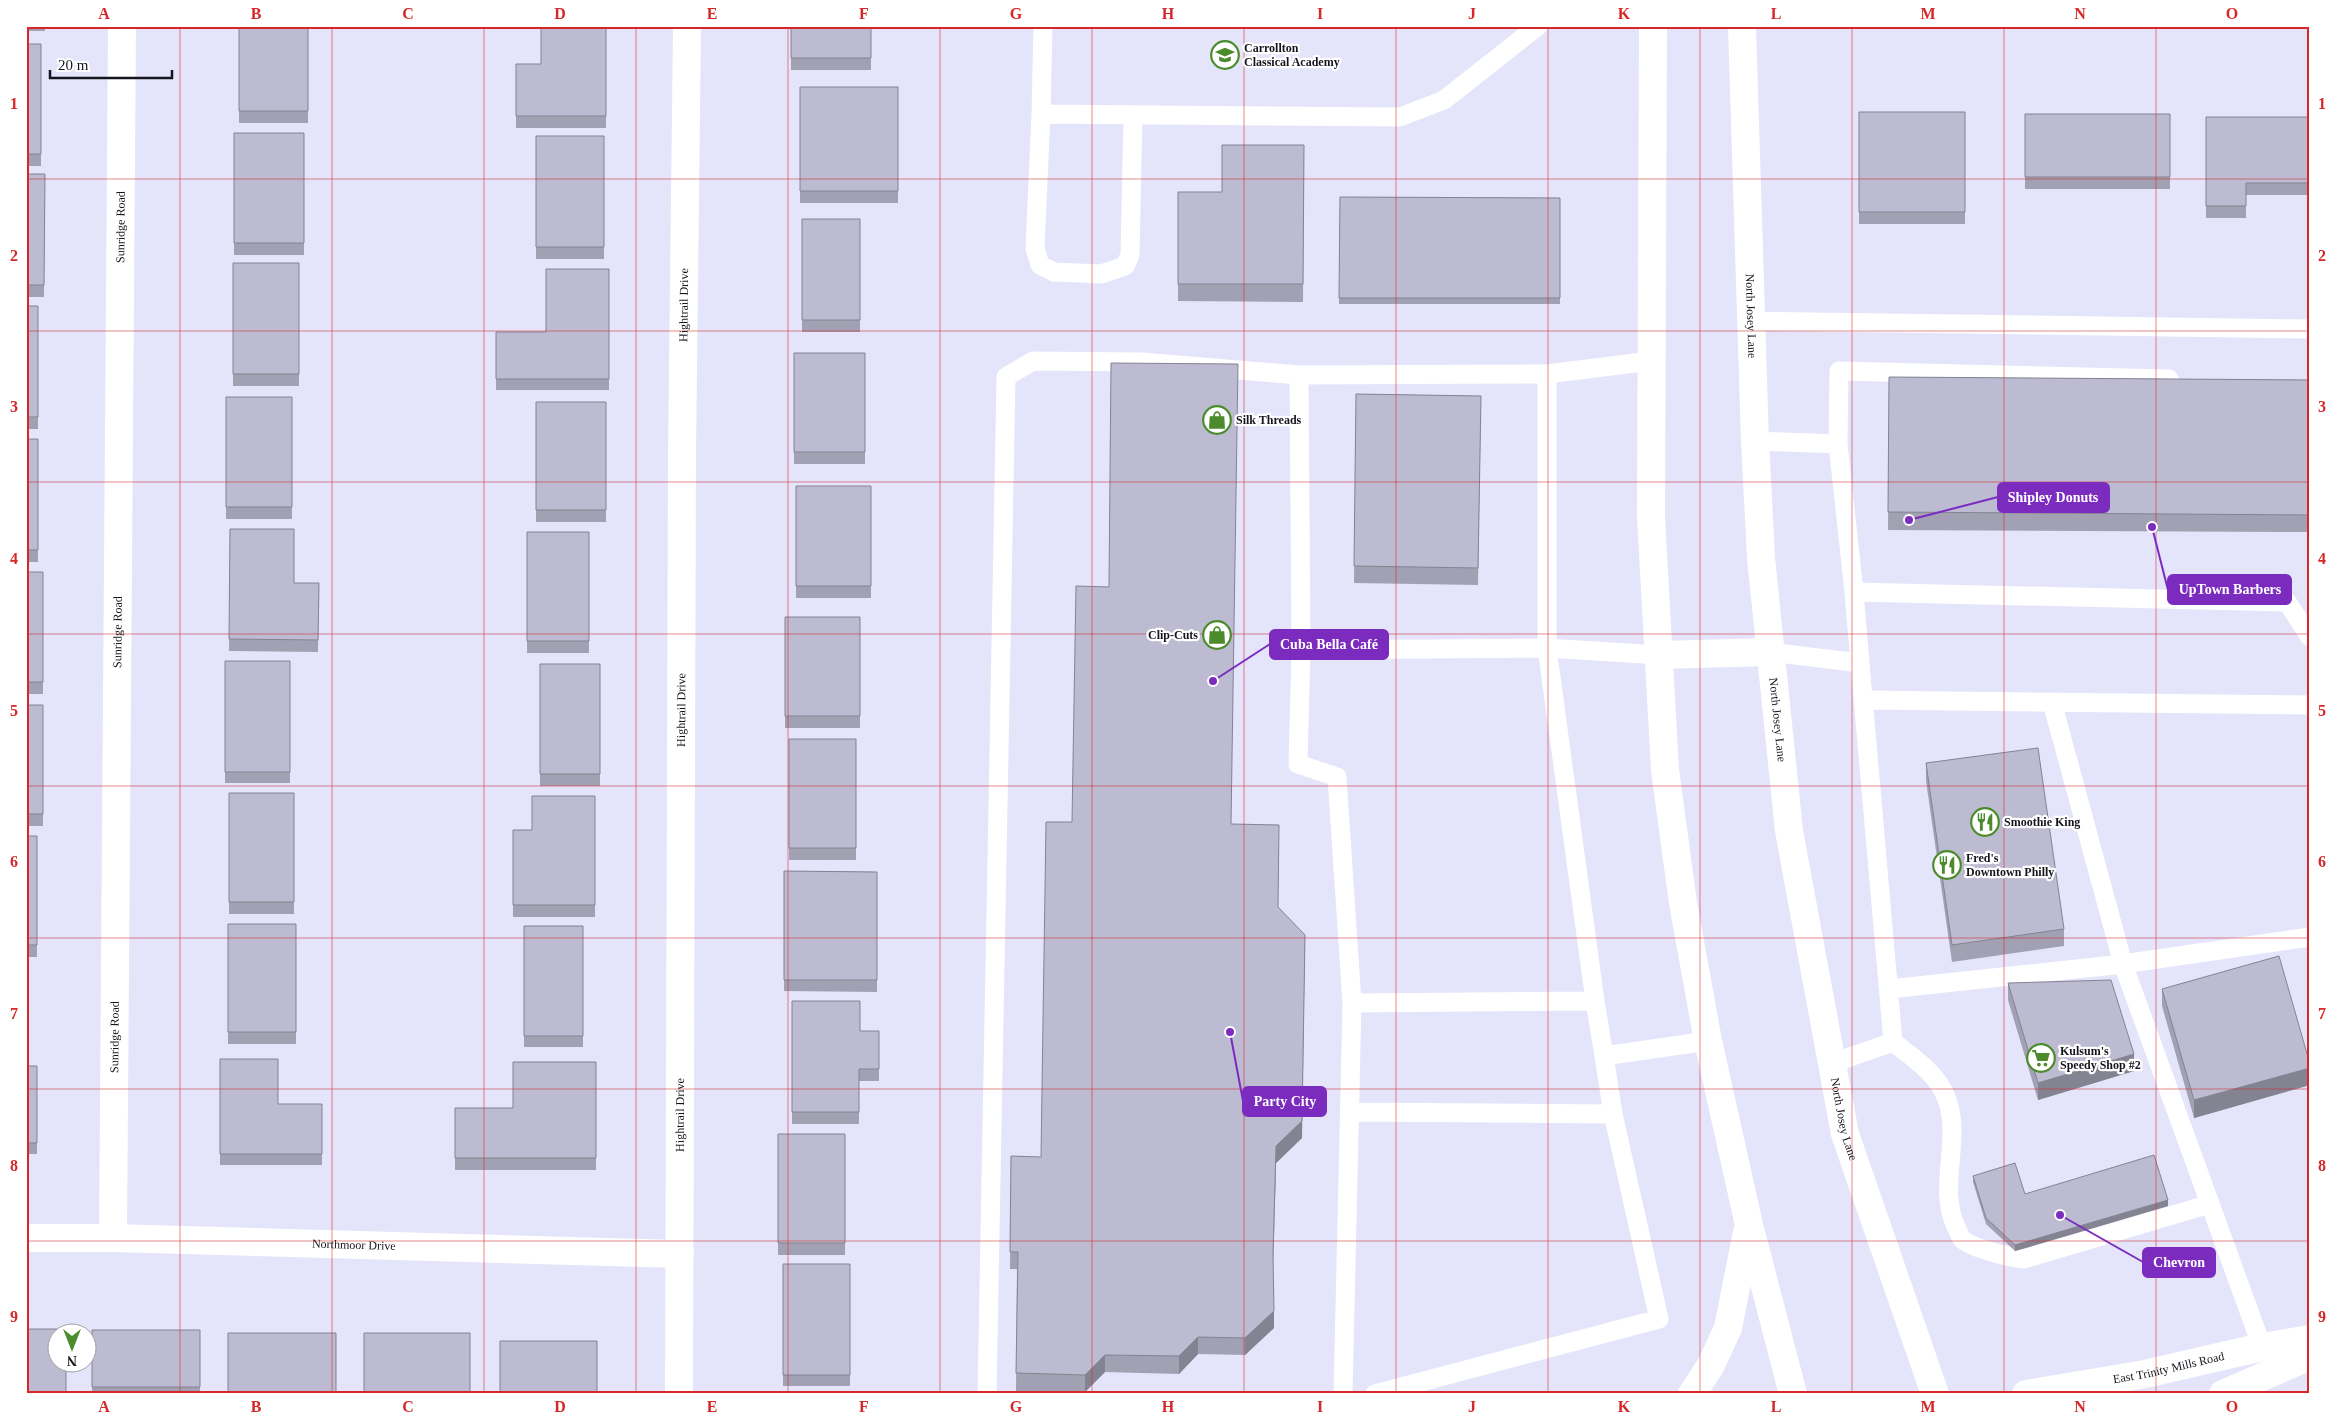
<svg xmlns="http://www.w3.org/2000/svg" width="2336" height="1420" viewBox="0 0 2336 1420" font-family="'Times New Roman',serif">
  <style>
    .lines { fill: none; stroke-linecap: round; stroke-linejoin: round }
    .service { stroke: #fff; stroke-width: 19 }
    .minor { stroke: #fff; stroke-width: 28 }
    .secondary { stroke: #fff; stroke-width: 28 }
    .wall { fill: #a2a1b4 }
    .shaded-wall { fill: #848392 }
    .building { fill: #bcbbd1; stroke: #848392 }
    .grid { fill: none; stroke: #d62828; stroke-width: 1; stroke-opacity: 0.55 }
    .labels { text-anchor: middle; stroke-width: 4.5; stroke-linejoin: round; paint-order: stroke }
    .poi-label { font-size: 12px; font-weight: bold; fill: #16151d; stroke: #fff; text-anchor: start }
    .street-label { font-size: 12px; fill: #16151d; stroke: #fff }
    .leader { fill: none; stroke: #7b2cbf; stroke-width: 2 }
    .callout-dot { fill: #7b2cbf; stroke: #fff; stroke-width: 2 }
    .callout { fill: #7b2cbf; stroke: #7b2cbf; stroke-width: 2 }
    .callout-label { font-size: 14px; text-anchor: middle; font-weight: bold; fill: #fff }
    .neatline { fill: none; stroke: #d62828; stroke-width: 2 }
    .grid-label { font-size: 16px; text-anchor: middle; font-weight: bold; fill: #d62828 }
  </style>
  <rect width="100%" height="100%" fill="#e4e4fb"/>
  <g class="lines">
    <!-- service -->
    <path class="service" d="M1043,26L1041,114L1400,117L1444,100L1538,26
      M1041,114L1035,248L1040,265L1054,272L1101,274L1125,266L1130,255L1133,115
      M1751,321L2310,329
      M1755,441L1838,444L1839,371L2169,379
      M1838,444L1854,592
      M1301,650L1299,375L1547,374
      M1770,652L1860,663L1893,1042L1830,1064
      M1860,663L1854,592L2287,602L2310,637
      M1864,700L2310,705
      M2052,702L2123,964L2310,937
      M1889,989L2123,964L2262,1347
      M1595,1001L1547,648V374L1651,361
      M1352,1003L1595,1001L1604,1056
      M1893,1042C1912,1057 1937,1073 1946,1097C1963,1139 1936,1187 1957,1229C1959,1232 1960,1237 1962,1239C1973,1249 2009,1257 2024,1259L2210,1204
      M1350,1112L1613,1114L1604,1056L1708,1041
      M987,1394L1006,377L1033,361L1142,362L1299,375
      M1343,1394L1352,1003L1337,777L1298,764L1301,650L1547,648L1659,655
      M1375,1394L1659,1319L1613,1114"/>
    <!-- minor -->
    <g class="minor">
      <path id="s1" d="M26,1238H113L680,1254"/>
      <path id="s2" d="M113,1238L122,26"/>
      <path id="s3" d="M679,1394L682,455L687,26"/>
    </g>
    <!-- secondary -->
    <g class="secondary">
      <path d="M1653,26L1651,517L1665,770L1683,903L1708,1041L1749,1225L1793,1394"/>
      <path id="s4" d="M1742,26L1755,441L1761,558L1789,831L1845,1134L1935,1394"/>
      <path d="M1659,655L1770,652"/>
      <path d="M1692,1394L1711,1365L1728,1328L1747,1232"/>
      <path id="s5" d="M2026,1394L2145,1374L2262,1347L2310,1339"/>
      <path d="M2223,1394L2310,1356"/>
    </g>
  </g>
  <!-- wall -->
  <path class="wall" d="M26,26H45V31H26Z
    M239,26H308V123H239Z
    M606,26V128H516V64H541Z
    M791,26H871V70H791Z
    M26,44H41V166H26Z
    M800,87H898V203H800Z
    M1859,112H1965V224H1859Z
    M2025,114H2170V189H2025Z
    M2206,117H2310V195H2246V218H2206Z
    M234,133H304V255H234Z
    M536,136H604V259H536Z
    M1304,145L1303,302L1178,301V192H1222Z
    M26,174H45L44,297H26Z
    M1340,197L1560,198V304H1339Z
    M802,219H860V332H802Z
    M233,263H299V386H233Z
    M609,269V390H496V332H546Z
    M26,306H38V429H26Z
    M794,353H865V464H794Z
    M1889,377L2310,380V532L1888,530Z
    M1356,394L1481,396L1478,585L1354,583Z
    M226,397H292V519H226Z
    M536,402H606V522H536Z
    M26,439H38V562H26Z
    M796,486H871V598H796Z
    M230,529L294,583H319L318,652L229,651Z
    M527,532H589V653H527Z
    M26,572H43V694H26Z
    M785,617H860V728H785Z
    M225,661H290V783H225Z
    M540,664H600V786H540Z
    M26,705H43V826H26Z
    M789,739H856V860H789Z
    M1926,763L2064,929V946L1952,962L1926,781Z
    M229,793H294V914H229Z
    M595,796V917H513V830H532Z
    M1231,824L1278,908L1302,1138L1276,1163L1273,1266L1274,1328L1245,1355L1198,1354L1179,1374L1105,1372L1085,1392L1016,1391L1017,1269H1010L1011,1156L1041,1157Z
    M26,836H37V957H26Z
    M784,871L877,872V992L784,991Z
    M228,924H296V1044H228Z
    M524,926H583V1047H524Z
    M2008,983L2134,1071L2038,1100L2008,1000Z
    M2162,989L2310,1064V1085L2194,1118L2162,1006Z
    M792,1001L860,1031H879V1081H859V1124H792Z
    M220,1059L278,1104H322V1165H220Z
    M596,1062V1170H455V1108H513Z
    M26,1066H37V1154H26Z
    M778,1134H845V1255H778Z
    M1973,1176L2025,1194L2168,1206L2015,1251L1986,1224L1973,1182Z
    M783,1264H850V1386H783Z
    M26,1329L66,1362V1394H26Z
    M92,1330H200V1394H92Z"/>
  <!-- shaded-wall -->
  <path class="shaded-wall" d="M1305,935L1302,1138L1276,1163L1273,1273L1276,1146Z
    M2134,1054V1071L2038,1100V1083Z
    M2310,1068V1085L2194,1118V1100Z
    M2168,1200V1206L2015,1251V1245Z
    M1274,1311V1328L1245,1355V1338Z
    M1198,1337V1354L1179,1374V1356Z
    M1105,1355V1372L1085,1392V1375Z"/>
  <!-- building -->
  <path class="building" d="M239,26H308V111H239Z
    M541,26H606V116H516V64H541Z
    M791,26H871V58H791Z
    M26,44H41V154H26Z
    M800,87H898V191H800Z
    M1859,112H1965V212H1859Z
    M2025,114H2170V177H2025Z
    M2206,117H2310V183H2246V206H2206Z
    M234,133H304V243H234Z
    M536,136H604V247H536Z
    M1222,145H1304L1303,284H1178V192H1222Z
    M26,174H45L44,285H26Z
    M1340,197L1560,198V298H1339Z
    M802,219H860V320H802Z
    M233,263H299V374H233Z
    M546,269H609V379H496V332H546Z
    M26,306H38V417H26Z
    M794,353H865V452H794Z
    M1111,363L1238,364L1231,824L1279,825L1278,907L1305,935L1302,1121L1276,1146L1273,1255L1274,1311L1245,1338L1198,1337L1179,1356L1105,1355L1085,1375L1016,1373L1018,1252H1010L1011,1156L1041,1157L1046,822H1072L1076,586L1109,587Z
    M1889,377L2310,380V515L1888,512Z
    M1356,394L1481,396L1478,568L1354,566Z
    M226,397H292V507H226Z
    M536,402H606V510H536Z
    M26,439H38V550H26Z
    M796,486H871V586H796Z
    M230,529H294V583H319L318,640L229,639Z
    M527,532H589V641H527Z
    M26,572H43V682H26Z
    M785,617H860V716H785Z
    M225,661H290V772H225Z
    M540,664H600V774H540Z
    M26,705H43V814H26Z
    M789,739H856V848H789Z
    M2038,748L2064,929L1952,945L1926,763Z
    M229,793H294V902H229Z
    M532,796H595V905H513V830H532Z
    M26,836H37V945H26Z
    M784,871L877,872V980H784Z
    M228,924H296V1032H228Z
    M524,926H583V1036H524Z
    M2279,956L2310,1064V1068L2194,1100L2162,989Z
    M2111,980L2134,1054L2038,1083L2008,983Z
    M792,1001H860V1031H879V1069H859V1112H792Z
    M220,1059H278V1104H322V1154H220Z
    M513,1062H596V1158H455V1108H513Z
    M26,1066H37V1143H26Z
    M778,1134H845V1243H778Z
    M2154,1155L2168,1200L2015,1245L1986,1218L1973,1176L2015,1163L2025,1194Z
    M783,1264H850V1375H783Z
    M26,1329H66V1332H58V1362H66V1393H26Z
    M92,1330H200V1387H92Z
    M228,1333H336V1394H228Z
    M364,1333H470V1394H364Z
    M500,1341H597V1394H500Z"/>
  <!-- grid -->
  <path class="grid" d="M180,26V1394M332,26V1394M484,26V1394M636,26V1394M788,26V1394M940,26V1394M1092,26V1394M1244,26V1394M1396,26V1394M1548,26V1394M1700,26V1394M1852,26V1394M2004,26V1394M2156,26V1394M26,179H2310M26,331H2310M26,482H2310M26,634H2310M26,786H2310M26,938H2310M26,1089H2310M26,1241H2310"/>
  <!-- icons -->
  <defs>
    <symbol id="school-ring" viewBox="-11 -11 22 22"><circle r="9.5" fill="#fff" stroke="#4c8b2b" stroke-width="1.5"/><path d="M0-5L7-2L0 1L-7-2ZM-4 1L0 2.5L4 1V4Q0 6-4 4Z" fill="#4c8b2b"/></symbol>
    <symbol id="shop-ring" viewBox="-11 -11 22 22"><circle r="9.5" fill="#fff" stroke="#4c8b2b" stroke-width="1.5"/><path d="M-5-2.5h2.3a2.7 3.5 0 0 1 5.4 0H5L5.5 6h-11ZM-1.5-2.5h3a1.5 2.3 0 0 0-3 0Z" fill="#4c8b2b"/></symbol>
    <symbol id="restaurant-ring" viewBox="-11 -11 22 22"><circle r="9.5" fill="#fff" stroke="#4c8b2b" stroke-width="1.5"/><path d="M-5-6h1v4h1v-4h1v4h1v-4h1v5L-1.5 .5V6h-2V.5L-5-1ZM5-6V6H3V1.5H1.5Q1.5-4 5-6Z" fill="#4c8b2b"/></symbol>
    <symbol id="supermarket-ring" viewBox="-11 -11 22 22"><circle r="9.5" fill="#fff" stroke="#4c8b2b" stroke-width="1.5"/><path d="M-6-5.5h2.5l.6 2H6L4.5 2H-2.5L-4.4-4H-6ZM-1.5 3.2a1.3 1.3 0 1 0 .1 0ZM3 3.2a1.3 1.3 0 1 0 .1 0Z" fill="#4c8b2b"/></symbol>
  </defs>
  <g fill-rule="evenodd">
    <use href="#school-ring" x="1209" y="39" width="32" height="32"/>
    <use href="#shop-ring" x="1201" y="404" width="32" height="32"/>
    <use href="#shop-ring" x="1201" y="619" width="32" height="32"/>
    <use href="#restaurant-ring" x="1969" y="806" width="32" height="32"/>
    <use href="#restaurant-ring" x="1931" y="849" width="32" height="32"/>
    <use href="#supermarket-ring" x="2025" y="1042" width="32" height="32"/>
  </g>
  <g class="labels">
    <!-- poi labels -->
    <g class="poi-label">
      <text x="1244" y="52">Carrollton<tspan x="1244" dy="14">Classical Academy</tspan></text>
      <text x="1236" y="424">Silk Threads</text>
      <text x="1198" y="639" text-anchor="end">Clip-Cuts</text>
      <text x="2004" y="826">Smoothie King</text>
      <text x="1966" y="862">Fred's<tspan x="1966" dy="14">Downtown Philly</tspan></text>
      <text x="2060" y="1055">Kulsum's<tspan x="2060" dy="14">Speedy Shop #2</tspan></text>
    </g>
    <!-- street labels -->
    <g class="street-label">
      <text dy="4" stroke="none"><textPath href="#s2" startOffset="1011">Sunridge Road</textPath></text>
      <text dy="4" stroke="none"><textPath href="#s3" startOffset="1089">Hightrail Drive</textPath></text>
      <text dy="4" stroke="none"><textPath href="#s4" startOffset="290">North Josey Lane</textPath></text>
      <text dy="4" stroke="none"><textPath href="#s2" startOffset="606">Sunridge Road</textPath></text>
      <text dy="4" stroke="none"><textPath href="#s3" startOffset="684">Hightrail Drive</textPath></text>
      <text dy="4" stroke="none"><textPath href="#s4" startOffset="695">North Josey Lane</textPath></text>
      <text dy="4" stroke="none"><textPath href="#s2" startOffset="201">Sunridge Road</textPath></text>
      <text dy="4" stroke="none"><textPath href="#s3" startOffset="279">Hightrail Drive</textPath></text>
      <text dy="4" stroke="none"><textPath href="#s4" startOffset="1100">North Josey Lane</textPath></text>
      <text dy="4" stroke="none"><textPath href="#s1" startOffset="328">Northmoor Drive</textPath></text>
      <text dy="4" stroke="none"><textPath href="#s5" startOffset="145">East Trinity Mills Road</textPath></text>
    </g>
  </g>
  <!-- callouts -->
  <path class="leader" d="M1909 520L1998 497M2152 527L2168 590M1213 681L1270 644M1230 1032L1243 1101M2060 1215L2143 1262"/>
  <g class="callout-dot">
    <circle cx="1909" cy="520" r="5"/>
    <circle cx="2152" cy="527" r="5"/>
    <circle cx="1213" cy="681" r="5"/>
    <circle cx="1230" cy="1032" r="5"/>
    <circle cx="2060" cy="1215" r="5"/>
  </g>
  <g class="callout">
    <rect x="1998" y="483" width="111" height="29" rx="5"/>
    <rect x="2168" y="575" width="123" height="29" rx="5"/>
    <rect x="1270" y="630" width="118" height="29" rx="5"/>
    <rect x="1243" y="1087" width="83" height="29" rx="5"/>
    <rect x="2143" y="1248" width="72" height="29" rx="5"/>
  </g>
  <g class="callout-label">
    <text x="2053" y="502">Shipley Donuts</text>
    <text x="2230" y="594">UpTown Barbers</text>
    <text x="1329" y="649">Cuba Bella Café</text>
    <text x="1285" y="1106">Party City</text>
    <text x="2179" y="1267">Chevron</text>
  </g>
  <!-- border -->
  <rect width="2336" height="1420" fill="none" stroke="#ffffff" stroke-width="55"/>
  <!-- north arrow -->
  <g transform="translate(72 1348) rotate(180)"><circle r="24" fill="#ffffff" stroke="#a2a1a5"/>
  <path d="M0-4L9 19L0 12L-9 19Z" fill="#4c8b2b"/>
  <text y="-8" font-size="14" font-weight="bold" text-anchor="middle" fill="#16151d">N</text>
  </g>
  <!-- scale -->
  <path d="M50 70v8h122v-8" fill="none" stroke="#16151d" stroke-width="2.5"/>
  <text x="58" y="70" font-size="15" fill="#16151d" stroke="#ffffff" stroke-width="4" paint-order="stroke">20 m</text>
  <rect x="28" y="28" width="2280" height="1364" class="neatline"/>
  <g class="grid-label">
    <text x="104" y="19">A</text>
    <text x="256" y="19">B</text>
    <text x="408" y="19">C</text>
    <text x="560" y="19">D</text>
    <text x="712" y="19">E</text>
    <text x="864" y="19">F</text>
    <text x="1016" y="19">G</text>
    <text x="1168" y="19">H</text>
    <text x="1320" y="19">I</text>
    <text x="1472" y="19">J</text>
    <text x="1624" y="19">K</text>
    <text x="1776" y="19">L</text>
    <text x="1928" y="19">M</text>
    <text x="2080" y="19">N</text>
    <text x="2232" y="19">O</text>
    <text x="14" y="109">1</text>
    <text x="2322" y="109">1</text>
    <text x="14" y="261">2</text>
    <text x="2322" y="261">2</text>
    <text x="14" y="412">3</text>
    <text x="2322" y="412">3</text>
    <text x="14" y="564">4</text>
    <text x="2322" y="564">4</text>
    <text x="14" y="716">5</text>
    <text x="2322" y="716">5</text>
    <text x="14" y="867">6</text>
    <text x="2322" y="867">6</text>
    <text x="14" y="1019">7</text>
    <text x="2322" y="1019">7</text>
    <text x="14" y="1171">8</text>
    <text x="2322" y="1171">8</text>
    <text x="14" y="1322">9</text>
    <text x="2322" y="1322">9</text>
    <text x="104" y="1412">A</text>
    <text x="256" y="1412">B</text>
    <text x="408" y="1412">C</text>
    <text x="560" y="1412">D</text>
    <text x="712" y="1412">E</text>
    <text x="864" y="1412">F</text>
    <text x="1016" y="1412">G</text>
    <text x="1168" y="1412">H</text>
    <text x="1320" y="1412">I</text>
    <text x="1472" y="1412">J</text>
    <text x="1624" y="1412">K</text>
    <text x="1776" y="1412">L</text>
    <text x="1928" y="1412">M</text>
    <text x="2080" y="1412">N</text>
    <text x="2232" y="1412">O</text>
  </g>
</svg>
